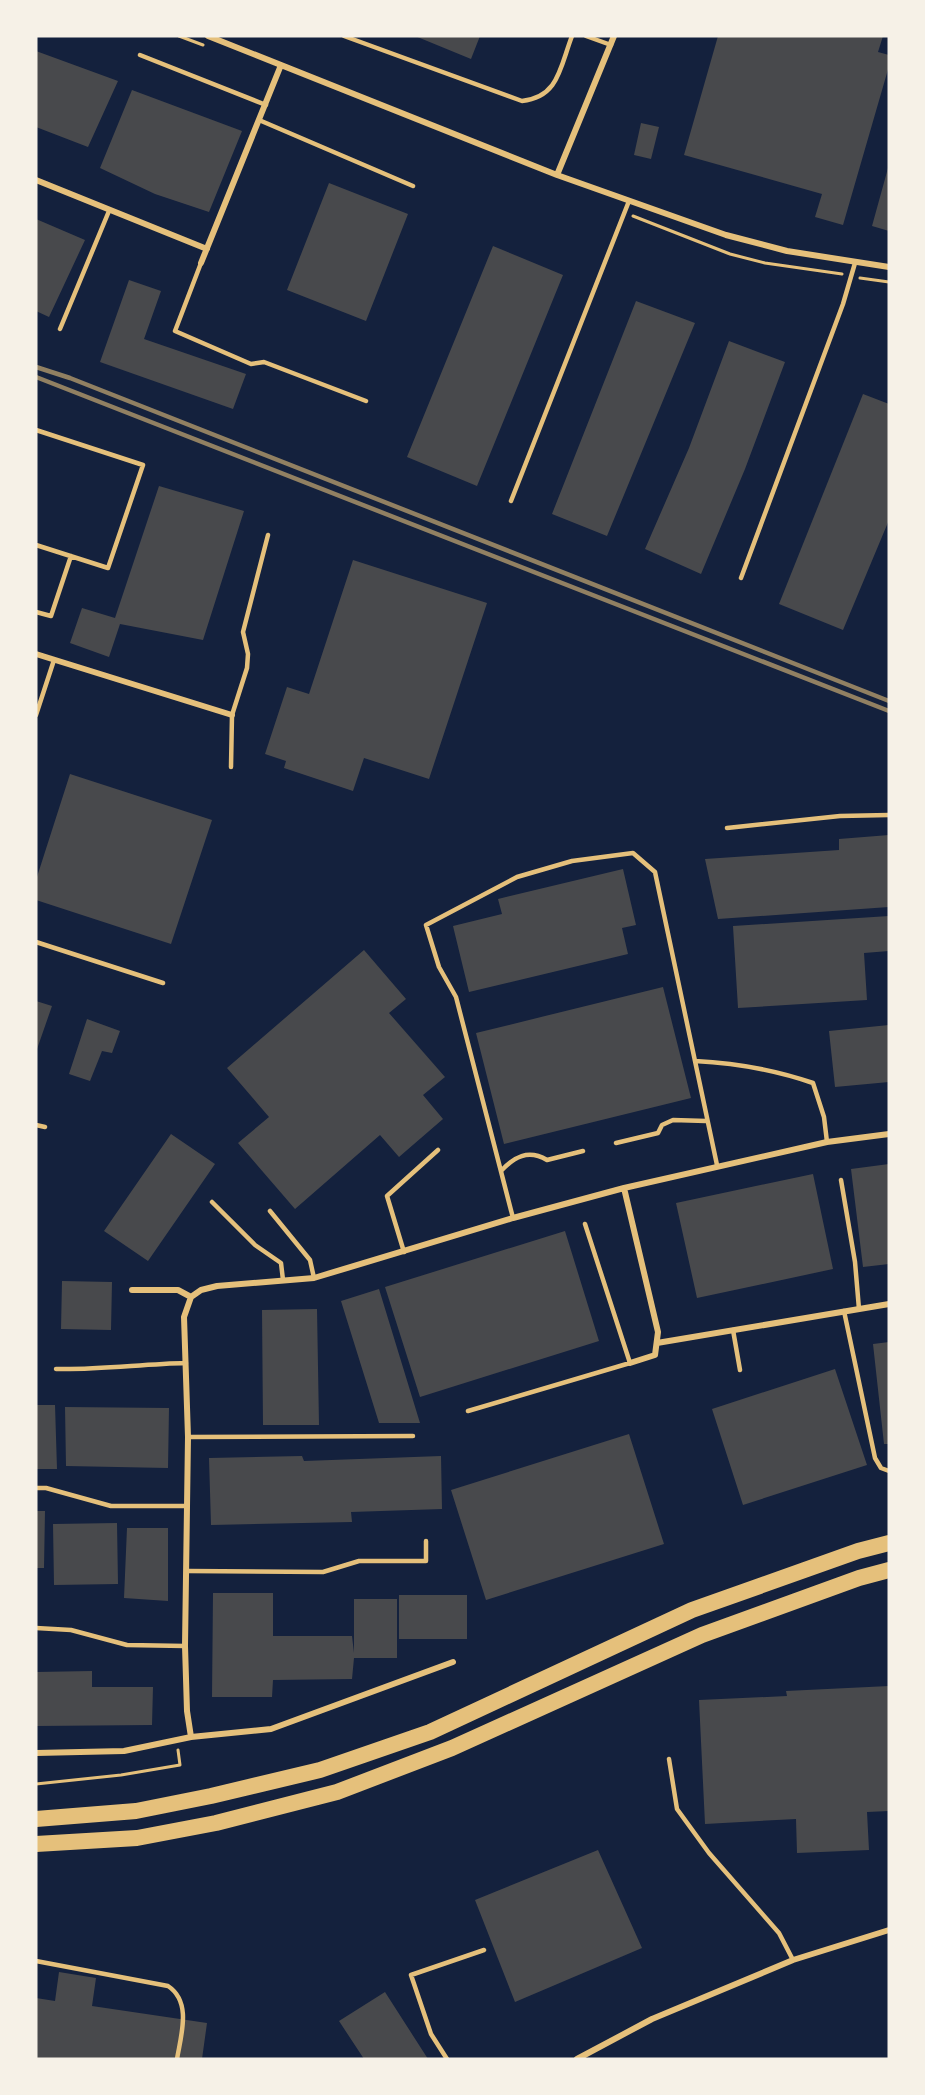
<svg xmlns="http://www.w3.org/2000/svg" width="925" height="2095" viewBox="0 0 925 2095" font-family="Manrope,sans-serif">
  <style>
    .building { fill: #48494c }
    .lines { fill: none; stroke-linecap: round; stroke-linejoin: round }
    .path { stroke: #e5c07b; stroke-width: 3 }
    .service { stroke: #e5c07b; stroke-width: 4.5 }
    .minor { stroke: #e5c07b; stroke-width: 6 }
    .trunk { stroke: #e5c07b; stroke-width: 16 }
    .rail { stroke: #918062; stroke-width: 4.5 }
  </style>
  <rect width="100%" height="100%" fill="#14213d"/>
  <!-- building -->
  <path class="building" d="M415,36H480L471,59Z
    M718,36H883L878,52L889,55V66L843,225L815,217L822,194L684,155Z
    M36,51L118,81L88,147L36,127Z
    M132,90L242,131L209,212L155,194L100,168Z
    M641,123L659,127L651,159L634,155Z
    M888,168H889V231L872,226Z
    M329,183L408,214L366,321L287,290Z
    M36,219L85,240L49,317L36,311Z
    M493,246L563,275L477,486L407,457Z
    M129,280L161,291L144,339L246,374L233,409L100,362Z
    M636,301L695,323L607,536L552,514Z
    M729,341L785,362L745,469L701,574L645,549L689,448Z
    M863,394L889,404V520L843,630L779,604Z
    M159,486L244,511L203,640L120,624L109,657L70,643L82,608L115,618Z
    M353,560L487,603L429,779L364,758L353,791L284,768L286,761L265,754L287,687L309,694Z
    M70,774L212,820L171,944L36,900V880Z
    M889,835V907L718,919L705,859L839,850V839Z
    M623,869L636,925L622,928L628,954L469,992L453,926L502,914L498,899Z
    M889,916V951L864,953L867,1000L738,1008L733,926Z
    M364,950L406,999L389,1013L445,1077L423,1095L443,1119L399,1157L380,1135L295,1209L238,1143L269,1117L227,1068Z
    M663,987L691,1098L504,1144L476,1033Z
    M36,1001L52,1006L36,1052Z
    M87,1019L120,1031L112,1053L102,1051L90,1081L69,1074Z
    M889,1025V1082L835,1087L829,1031Z
    M171,1134L215,1164L148,1261L104,1231Z
    M889,1164V1264L863,1267L851,1169Z
    M813,1174L833,1269L697,1298L676,1203Z
    M565,1231L599,1341L420,1397L385,1287Z
    M62,1281L112,1282L111,1330L61,1329Z
    M379,1289L420,1423H379L341,1301Z
    M317,1309L319,1425H263L262,1310Z
    M889,1342V1444H884L873,1344Z
    M835,1369L867,1465L743,1505L712,1409Z
    M36,1405H55L57,1469H36Z
    M65,1407L169,1408L168,1468L66,1466Z
    M629,1434L664,1544L486,1600L451,1490Z
    M302,1456L304,1461L441,1456L442,1509L351,1512L352,1522L211,1525L209,1458Z
    M36,1511H45L44,1568H36Z
    M117,1523L118,1584L54,1585L53,1524Z
    M127,1528H168V1601L124,1598Z
    M213,1593H273V1636H352L354,1653V1599H397V1658H354L352,1679L273,1680L272,1697H212Z
    M399,1595H467V1639H399Z
    M92,1671V1687H153L152,1725L36,1726V1672Z
    M889,1686V1811L867,1812L869,1850L797,1853L796,1819L705,1824L699,1700L787,1696L786,1691Z
    M598,1850L642,1948L515,2002L475,1900Z
    M59,1972L96,1978L92,2006L207,2023L202,2059H36V1998L55,2001Z
    M385,1992L428,2059H364L339,2021Z"/>
  <g class="lines">
    <!-- path -->
    <path class="path" d="M179,36L203,45
      M633,216L730,254L765,263L842,274
      M860,278L889,282
      M36,1784L121,1775L180,1765L178,1750"/>
    <!-- service -->
    <path class="service" d="M344,36L522,101C559,97 560,67 572,36
      M586,36L611,45
      M140,55L266,105
      M259,120L413,186
      M201,263L175,331L251,364L264,362L366,401
      M60,329L109,211
      M36,430L143,465L108,568L36,545
      M511,501L629,201
      M741,578L843,304L855,263
      M36,612L51,616L71,556
      M36,715L54,660
      M231,767L232,715L247,668L248,654L243,632L268,535
      M727,828L840,816L889,815
      M36,942L163,983
      M695,1061C736,1063 775,1070 813,1083L824,1117L827,1142
      M36,1125L45,1127
      M616,1143L658,1133L662,1125L673,1120L706,1121
      M501,1171C514,1157 528,1149 547,1160L583,1151
      M841,1180L855,1262L859,1309
      M212,1202L255,1245L281,1263L283,1280
      M270,1211L310,1260L314,1278
      M513,1218L456,997L439,967L426,925L517,877L572,861L633,853L655,872L717,1165
      M404,1252L387,1196L438,1150
      M844,1311L875,1458L881,1468L889,1471
      M733,1330L740,1370
      M56,1369C99,1370 142,1364 186,1363
      M468,1411L630,1363L585,1224
      M188,1437L413,1436
      M36,1488H46L111,1506H186
      M188,1571L323,1572L359,1561H426V1541
      M36,1628L71,1630L127,1645L185,1646
      M669,1759L677,1809L709,1853L779,1933L793,1960
      M36,1961L168,1986C192,2002 181,2035 177,2059
      M447,2059L431,2034L411,1975L484,1950"/>
    <!-- minor -->
    <path class="minor" d="M208,36L557,175L726,235L787,251L889,267
      M557,175L614,36
      M36,180L207,249
      M201,263L281,65
      M36,654L232,715
      M624,1188L658,1332L655,1355L630,1363
      M132,1290H178L191,1297L201,1290L217,1286L314,1278L513,1218L624,1188L827,1142L889,1134
      M191,1297L184,1317L188,1437L185,1646L187,1711L191,1737
      M657,1343L889,1304
      M36,1753L124,1751L191,1737L271,1729L453,1662
      M577,2059L652,2019L793,1960L889,1930"/>
    <!-- trunk -->
    <path class="trunk" d="M36,1819L136,1811L211,1796L320,1770L430,1732L692,1610L858,1551L889,1543
      M36,1844L137,1838L216,1823L337,1792L452,1748L702,1635L859,1578L889,1570"/>
    <!-- rail -->
    <path class="rail" d="M36,367L70,378L889,701
      M36,377L889,711"/>
  </g>
  <!-- border -->
  <rect width="925" height="2095" fill="none" stroke="#f6f1e7" stroke-width="75"/>
</svg>
